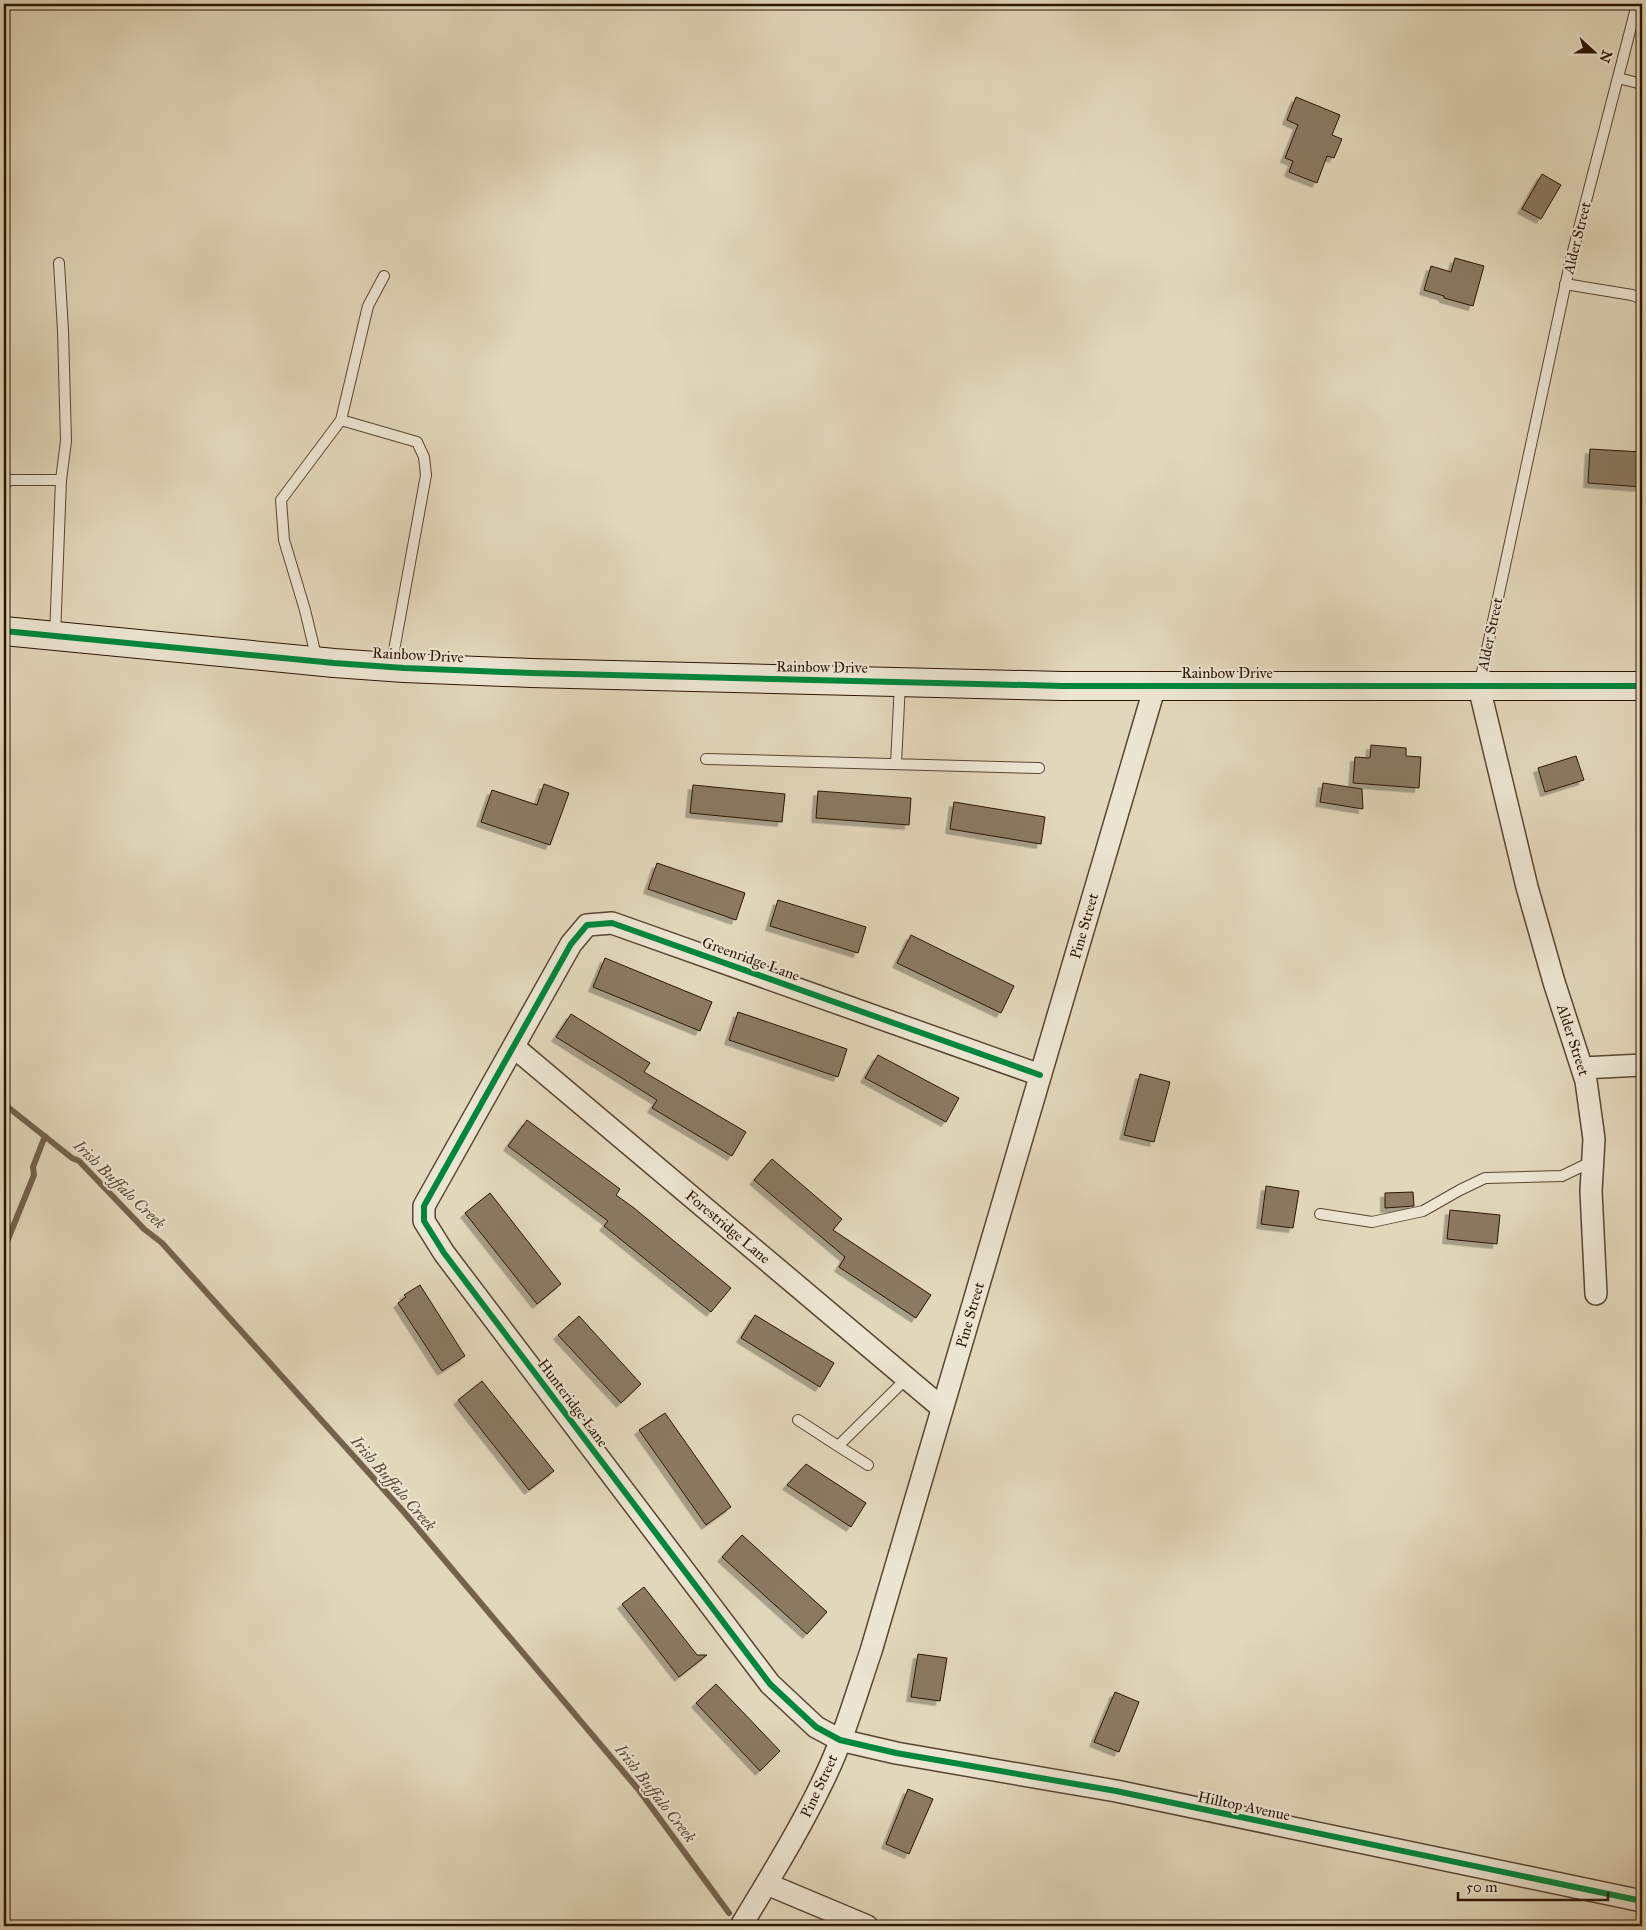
<svg xmlns="http://www.w3.org/2000/svg" width="1646" height="1930" viewBox="0 0 1646 1930" font-family="'IM FELL Great Primer',serif">
  <style>
    .lines { fill: none; stroke-linecap: round; stroke-linejoin: round }
    .stream { stroke: #73624c; stroke-width: 6 }
    .building { fill: #8a7a62; stroke: #2b1503; filter: url(#shadow) }
    .lane-casing { stroke: #584631; stroke-width: 12 }
    .street-casing { stroke: #584631; stroke-width: 24 }
    .secondary-casing { stroke: #2b1503; stroke-width: 30 }
    .lane { stroke: #ece5d2; stroke-width: 10 }
    .street { stroke: #ece5d2; stroke-width: 21 }
    .secondary { stroke: #ece5d2; stroke-width: 28 }
    .cycleway-casing { stroke: #ece5d2; stroke-width: 9 }
    .cycleway { stroke: #00873e; stroke-width: 6 }
    .labels { text-anchor: middle; stroke-width: 4; stroke-linejoin: round; paint-order: stroke }
    .street-label { font-size: 15px; fill: #2b1503; stroke: #ece5d2 }
    .water-label { font-size: 16px; font-style: italic; fill: #5b4833; stroke: #ece5d2 }
  </style>
  <defs>
    <filter id="shadow"><feDropShadow dx="-4.5" dy="4.5" stdDeviation="0" flood-color="#0004"/></filter>
  </defs>
  <rect width="100%" height="100%" fill="#e1d7ba"/>
  <filter id="stains"><feTurbulence type="fractalNoise" baseFrequency=".004" numOctaves="4"/><feColorMatrix values="0 0 0 0 .2 0 0 0 0 .09 0 0 0 0 .02 0 0 0 .5 -.17"/></filter>
  <radialGradient id="worn" r=".72"><stop offset=".6" stop-color="#630" stop-opacity="0"/><stop offset="1" stop-color="#630" stop-opacity=".3"/></radialGradient>
  <g class="lines">
    <!-- stream -->
    <path class="stream" d="M4,1104L72,1158L79,1161L144,1229L162,1243L403,1511L638,1789L729,1913
      M4,1249L34,1175L33,1167L45,1136"/>
  </g>
  <!-- building -->
  <path class="building" d="M1296,97L1340,115L1332,135L1342,139L1334,158L1327,156L1317,183L1289,172L1293,161L1285,158L1298,125L1287,120Z
    M1542,174L1561,185L1541,219L1522,209Z
    M1455,258L1484,266L1473,306L1444,298V296L1424,290L1431,266L1451,272Z
    M1590,449L1642,452V487L1588,483Z
    M1371,745L1406,748V756L1421,757L1419,788L1353,783L1355,757L1370,758Z
    M1576,756L1584,780L1545,792L1538,768Z
    M1323,783L1362,789L1363,809L1320,802Z
    M544,784L569,793L550,845L481,822L492,790L537,805Z
    M693,785L785,794L782,822L690,813Z
    M818,791L911,798L909,825L816,818Z
    M954,802L1045,817L1041,844L950,829Z
    M657,863L745,893L736,920L648,889Z
    M778,900L866,927L858,953L770,926Z
    M911,935L1014,986L1001,1013L897,963Z
    M605,958L712,1002L700,1031L593,987Z
    M738,1012L847,1049L838,1077L729,1040Z
    M571,1014L650,1063L644,1072L746,1132L732,1156L652,1108L657,1100L556,1037Z
    M878,1055L959,1098L946,1122L865,1078Z
    M1140,1074L1170,1082L1154,1142L1124,1135Z
    M527,1120L620,1189L616,1195L634,1208L731,1288L711,1312L604,1226L608,1221L508,1146Z
    M772,1159L842,1219L833,1230L931,1295L916,1318L839,1267L845,1257L754,1180Z
    M1266,1186L1299,1191L1293,1228L1261,1224Z
    M1413,1192L1414,1206L1385,1208V1193Z
    M490,1193L561,1284L537,1304L465,1213Z
    M1450,1210L1500,1215L1497,1244L1447,1239Z
    M420,1285L465,1356L442,1371L398,1303L406,1297L404,1295Z
    M755,1315L834,1363L820,1387L741,1338Z
    M579,1316L641,1384L621,1403L558,1335Z
    M482,1381L554,1471L529,1490L458,1400Z
    M665,1413L731,1507L706,1525L639,1430Z
    M806,1464L866,1503L851,1527L787,1485Z
    M742,1535L827,1612L807,1634L722,1557Z
    M644,1587L697,1655H707L679,1677L622,1604Z
    M918,1654L947,1658L940,1701L911,1697Z
    M716,1684L780,1751L760,1771L696,1703Z
    M1115,1692L1139,1702L1119,1752L1094,1742Z
    M908,1789L933,1799L909,1854L886,1844Z"/>
  <g class="lines">
    <defs>
      <path id="lane" d="M1618,78L1642,84
        M1565,284L1632,295L1642,299
        M341,420L417,442L424,457L426,475L391,667
        M4,485L9,480H61
        M55,636L61,480L66,441L63,331L59,263
        M317,660L305,610L284,540L281,500L341,420L368,306L384,276
        M1479,686L1571,259L1637,4
        M706,759L1039,768
        M896,764L900,683
        M1320,1214L1372,1222L1423,1211L1460,1190L1485,1178L1562,1176L1593,1161
        M798,1420L838,1446
        M868,1465L838,1446L907,1378"/>
      <path id="street" d="M1479,687L1527,887L1554,982L1586,1081L1594,1139L1591,1191L1596,1294
        M514,1047L942,1408
        M1583,1068L1642,1065
        M1040,1075L612,923L587,925L571,944L424,1206V1221L444,1253L770,1684L816,1727L840,1740L896,1753L1116,1791L1642,1901
        M767,1884L867,1926
        M741,1926C769,1879 798,1833 822,1783C843,1741 856,1695 871,1651L1155,686"/>
      <path id="secondary" d="M4,631L334,663L404,668L531,673L1062,686H1642"/>
    </defs>
    <!-- lane casing -->
    <use href="#lane" class="lane-casing"/>
    <!-- street casing -->
    <use href="#street" class="street-casing"/>
    <!-- secondary casing -->
    <use href="#secondary" class="secondary-casing"/>
    <!-- lane -->
    <use href="#lane" class="lane"/>
    <!-- street -->
    <use href="#street" class="street"/>
    <!-- secondary -->
    <use href="#secondary" class="secondary"/>
    <defs>
      <path id="cycleway" d="M4,631L334,663L404,668L531,673L1062,686H1642
        M1040,1075L612,923L587,925L571,944L424,1206V1221L444,1253L770,1684L816,1727L840,1740L896,1753L1116,1791L1642,1901"/>
    </defs>
    <!-- cycleway casing -->
    <use href="#cycleway" class="cycleway-casing"/>
    <!-- cycleway -->
    <use href="#cycleway" class="cycleway"/>
  </g>
  <g class="labels">
    <!-- street labels -->
    <g class="street-label">
      <text transform="translate(1577 238) rotate(-76)" y="5">Alder Street</text>
      <text transform="translate(1490 634) rotate(-78)" y="5">Alder Street</text>
      <text transform="translate(418 655) rotate(3)" y="5">Rainbow Drive</text>
      <text transform="translate(822 667) rotate(1)" y="5">Rainbow Drive</text>
      <text x="1227" y="678">Rainbow Drive</text>
      <text transform="translate(1084 926) rotate(-74)" y="5">Pine Street</text>
      <text transform="translate(751 959) rotate(20)" y="5">Greenridge Lane</text>
      <text transform="translate(1573 1040) rotate(72)" y="5">Alder Street</text>
      <text transform="translate(728 1227) rotate(40)" y="5">Forestridge Lane</text>
      <text transform="translate(970 1315) rotate(-74)" y="5">Pine Street</text>
      <text transform="translate(573 1403) rotate(53)" y="5">Hunteridge Lane</text>
      <text transform="translate(819 1786) rotate(-65)" y="5">Pine Street</text>
      <text transform="translate(1244 1806) rotate(12)" y="5">Hilltop Avenue</text>
    </g>
    <!-- water labels -->
    <g class="water-label">
      <text transform="translate(120 1184) rotate(44)" y="6">Irish Buffalo Creek</text>
      <text transform="translate(394 1483) rotate(49)" y="6">Irish Buffalo Creek</text>
      <text transform="translate(656 1793) rotate(52)" y="6">Irish Buffalo Creek</text>
    </g>
  </g>
  <!-- margin -->
  <rect width="1646" height="1930" fill="none" stroke="#e1d7ba" stroke-width="20"/>
  <rect x="5" y="5" width="1636" height="1920" fill="none" stroke="#2b1503" stroke-width="2.5"/>
  <rect x="10" y="10" width="1626" height="1910" fill="none" stroke="#2b1503"/>
  <!-- north arrow -->
  <g transform="translate(1594 52) rotate(111)" stroke="#ece5d2" stroke-width="4" paint-order="stroke">
  <path d="M0-4L9 19L0 12L-9 19Z" fill="#2b1503"/>
  <text y="-8" font-size="14" font-weight="bold" text-anchor="middle" fill="#2b1503">N</text>
  </g>
  <!-- scale -->
  <path d="M1458 1892v8h150v-8" fill="none" stroke="#2b1503" stroke-width="2.5"/>
  <text x="1466" y="1892" font-size="15" fill="#2b1503" stroke="#ece5d2" stroke-width="4" paint-order="stroke">50 m</text>
  <rect width="100%" height="100%" filter="url(#stains)"/>
  <rect width="100%" height="100%" fill="url(#worn)"/>
</svg>
